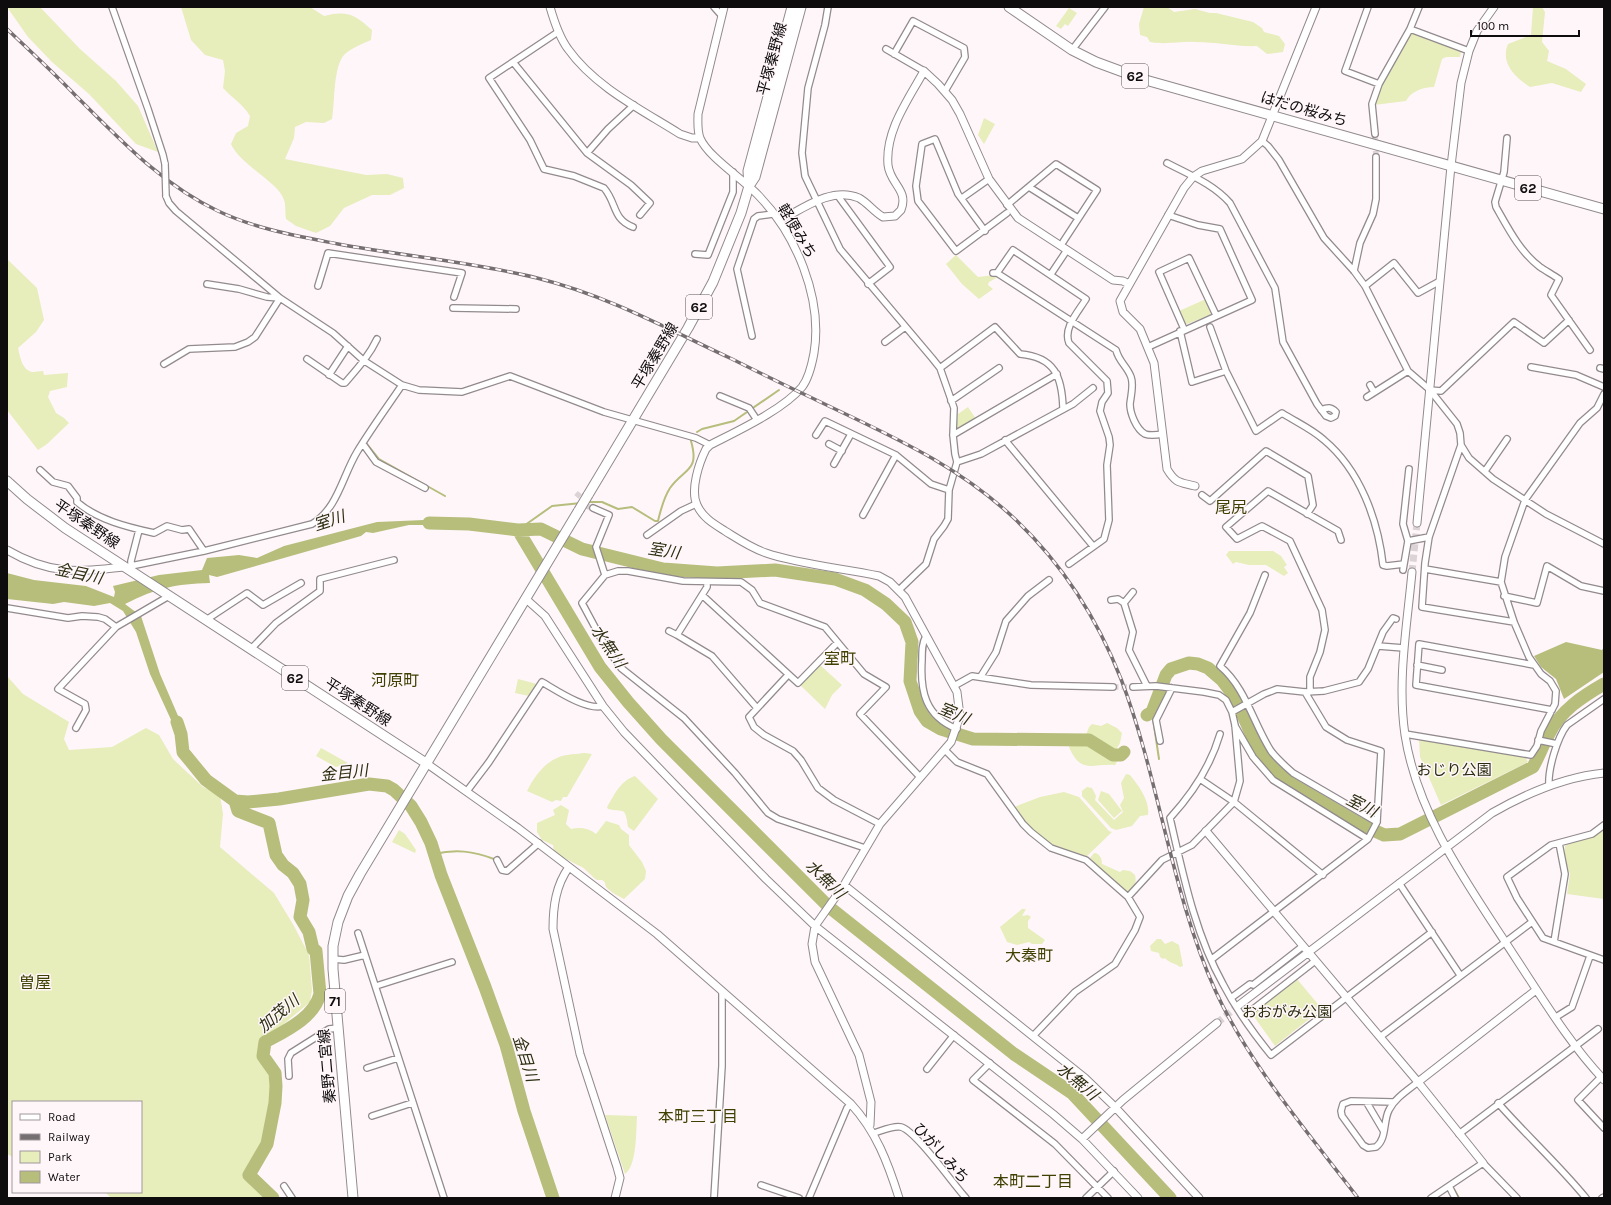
<svg xmlns="http://www.w3.org/2000/svg" width="1611" height="1205" viewBox="0 0 1611 1205" font-family="Karla,'Noto Sans JP',sans-serif">
  <style>
    .green { fill: #e7edbb }
    .water { fill: #b7be7c }
    .lines { fill: none; stroke-linecap: round; stroke-linejoin: round }
    .stream { stroke: #b7be7c; stroke-width: 2 }
    .river { stroke: #b7be7c; stroke-width: 13 }
    .minor-tunnel { stroke: #dbd3d6; stroke-width: 5.5; stroke-dasharray: 5.5 3; stroke-linecap: butt }
    .tertiary-tunnel { stroke: #dbd3d6; stroke-width: 7; stroke-dasharray: 7 3.5; stroke-linecap: butt }
    .minor-casing { stroke: #928a8d; stroke-width: 8 }
    .tertiary-casing { stroke: #928a8d; stroke-width: 9 }
    .primary-casing { stroke: #928a8d; stroke-width: 11 }
    .minor { stroke: #fff; stroke-width: 5.5 }
    .tertiary { stroke: #fff; stroke-width: 7 }
    .primary { stroke: #fff; stroke-width: 9 }
    .rail-casing { stroke: #756f72; stroke-width: 3.5 }
    .rail { stroke: #fff6fa; stroke-width: 2; stroke-dasharray: 6; stroke-linecap: butt }
    .minor-bridge-casing { stroke: #928a8d; stroke-width: 8; stroke-linecap: butt }
    .primary-bridge-casing { stroke: #928a8d; stroke-width: 11; stroke-linecap: butt }
    .minor-bridge { stroke: #fff; stroke-width: 5.5 }
    .primary-bridge { stroke: #fff; stroke-width: 9 }
    .labels { text-anchor: middle; stroke-width: 3; stroke-linejoin: round; paint-order: stroke }
    .shield { fill: #fff6fa; stroke: #575254; stroke-width: 1 }
    .shield-label { font-size: 14px; font-weight: bold; fill: #0f0c0d }
    .street-label { font-size: 15px; fill: #0f0c0d; stroke: #fff6fa }
    .park-label { font-size: 15px; fill: #292c0e; stroke: #fff6fa }
    .neighbourhood-label { font-size: 16px; fill: #3e4101; stroke: #fff6fa }
    .water-label { font-size: 16px; font-style: italic; fill: #2c2f11; stroke: #fff6fa }
  </style>
  <rect width="100%" height="100%" fill="#fff6fa"/>
  <!-- green -->
  <path class="green" d="M7,7H40L80,49L116,81L138,106L158,152L136,144L89,94L52,62L28,37Z
    M181,7H310L324,16C348,10 355,15 372,30L371,40C362,44 352,48 345,54C333,65 335,102 332,119L324,123L306,122L295,127L294,138L285,159L366,175L387,174L403,178L404,188L390,195H372L344,208L330,226L316,233L296,226L286,219C285,213 286,205 284,200C279,182 241,166 231,144L236,133L248,126L250,116C243,104 232,98 223,88L225,71L223,60L205,55L191,40Z
    M1144,7H1167L1174,12L1195,9L1210,13H1216L1253,22L1262,28L1264,32L1279,36L1285,44L1283,52L1267,54L1257,46C1237,47 1217,42 1196,42C1180,41 1166,45 1150,42L1147,37L1140,35L1139,24Z
    M1533,7H1542L1545,12L1542,42L1549,51L1547,61L1566,69L1586,84L1581,92L1552,83L1530,87C1515,77 1500,63 1508,44L1531,35Z
    M1069,8L1077,13L1068,26L1065,24L1061,29L1056,26Z
    M1413,33L1461,52L1460,57H1446L1442,59L1434,87C1424,87 1411,91 1406,101L1374,105L1381,85L1411,34Z
    M984,118L995,124L984,144L978,135Z
    M956,255L978,277L995,275L998,277L989,282L988,285L993,289L979,299L962,284L946,264Z
    M7,259L37,288L44,320L36,332L18,348C20,356 22,371 33,372C36,372 39,371 43,371L44,375L68,373L67,387L50,391L48,397L56,413L64,418L69,423L47,444L38,450L7,410Z
    M1206,299L1211,311L1210,315L1187,324H1184L1179,311Z
    M968,407L976,419L960,429L956,428L958,414Z
    M1229,551H1273L1281,556L1287,565L1284,567L1288,573L1284,576L1266,565H1249L1236,562L1233,564L1226,555Z
    M820,665L842,685L832,695L825,709L800,685Z
    M7,676L23,694L69,722L64,739L69,750L112,747L146,728L159,735L173,759L203,787L220,795L223,814L220,847L274,893L294,926L309,955L312,990L310,1002L268,1037L264,1063L273,1084L256,1172L275,1198H111L105,1192H141V1102H13V1157L7,1154Z
    M518,679L537,684L529,696L515,693Z
    M1107,723L1117,728L1122,733L1120,743L1117,748L1118,760L1115,765C1093,763 1081,775 1069,747L1073,740H1084L1089,727L1092,724L1101,726Z
    M1419,738L1525,757L1528,762L1441,805L1420,757Z
    M321,748L348,763L336,767L316,756Z
    M585,753L592,754L567,797H563L561,801L556,800L552,802L527,791C534,777 544,763 559,757C567,754 577,754 585,753Z
    M1126,774L1130,775C1139,786 1150,801 1148,815L1140,816L1132,826L1116,830L1111,828L1082,796V791L1087,787L1092,788L1096,796L1095,800L1114,820L1123,812L1120,805L1124,798L1121,783Z
    M635,776L658,799L634,831L628,827C625,805 624,813 608,809L607,807C615,794 620,781 635,776Z
    M1101,791L1109,794L1122,811L1114,818L1098,800Z
    M1064,792L1079,797L1109,831L1112,832L1086,857C1052,849 1034,836 1014,807L1040,797Z
    M561,805L569,810L566,824L571,829C580,827 589,828 596,834L606,821L619,825L621,829L629,835V845L642,862L646,871L645,879L624,899C618,896 611,892 607,888C604,884 607,883 602,880H597C592,877 587,870 582,867C572,862 563,858 554,851L553,845L542,840L537,832V823L555,815L553,810Z
    M1604,829V899L1567,894L1570,874L1564,859L1565,846L1571,842L1595,836Z
    M399,830L405,834L416,850L415,853L392,842Z
    M1094,853C1100,853 1102,859 1102,864L1120,872L1123,870L1130,871L1135,875C1137,884 1134,889 1126,893L1091,862L1090,858Z
    M1022,909H1026L1022,916L1028,915L1031,917L1028,921V928L1045,940L1042,944H1032L1029,942L1017,945L1007,942L1000,927Z
    M1157,939H1161L1165,944L1172,941L1179,945L1183,966L1180,967C1175,963 1169,963 1165,958L1163,959L1160,957L1159,953L1151,951L1150,946Z
    M1297,979L1322,1009L1275,1046L1252,1014Z
    M605,1115L637,1116C636,1131 637,1166 625,1174Z"/>
  <!-- water -->
  <path class="water" d="M447,519L446,525H409L373,533L366,532L361,536L217,577L209,575L210,583C175,584 157,588 125,604L141,616L160,674L185,732L183,740L172,722L150,674L136,632L123,611L110,603L94,606L64,602L53,604L7,599V573L34,580L86,586L114,597L115,592L113,586L159,575L202,570L207,558L239,555L257,558L284,546L377,522Z
    M1566,642L1602,650L1604,647V672L1564,699L1556,679L1541,667L1534,656Z"/>
  <g class="lines">
    <!-- stream -->
    <path class="stream" d="M697,432L702,429L734,421L779,390
      M367,444L379,459L445,496
      M587,502H602L618,509L632,507L655,521H658C661,509 663,499 670,488C684,468 700,472 691,441
      M518,530L552,506L581,503
      M1152,712L1159,759
      M434,854C456,849 473,851 494,859
      M1454,1189L1459,1198"/>
    <!-- river -->
    <path class="river" d="M429,523L469,524L518,530L541,529L582,549L663,569L717,573L775,570L835,579L865,590L886,604L905,622L912,642L910,681L920,711L927,721L941,729L973,739L1089,740L1113,755H1121L1124,752
      M518,530L600,667L628,702L661,739L829,907L1014,1054L1072,1093L1170,1198
      M1147,715L1152,712L1166,675L1171,669L1189,663L1198,664L1208,668L1222,680L1235,697L1256,745L1273,768L1290,783L1360,824L1384,835L1400,834L1533,767C1539,756 1543,745 1549,734C1560,711 1583,696 1604,684
      M177,722L181,734L183,752L206,780L235,801L248,802L279,799L369,784L387,786L394,790L411,806L421,822L431,843L441,875L485,987L506,1045L524,1111L553,1198
      M235,801L238,811L269,823L276,855L283,865L293,873L300,884L303,900L300,917L309,932L313,949L316,951L320,994C314,1018 285,1031 265,1042L263,1056L275,1073L276,1086L275,1103L267,1144L249,1175L273,1198"/>
    <!-- minor-tunnel -->
    <path class="minor-tunnel" d="M1375,134L1376,157
      M576,493L582,498V505L593,508
      M1113,687H1133"/>
    <!-- tertiary-tunnel -->
    <path class="tertiary-tunnel" d="M1412,572L1417,523
      M1217,1023L1239,1005"/>
    <defs>
      <path id="minor" d="M112,7L148,109L163,155L165,164
        M714,7L722,16
        M828,7L825,25L808,88L802,153L805,176L840,249L932,358L940,368L954,408L953,435L955,454L957,462L949,490L948,519L944,526L934,539L926,564L899,590
        M1368,7L1345,71L1379,84
        M1410,29L1469,51
        M558,32L489,78L530,140L544,169L574,176L604,188C617,203 612,219 633,227
        M886,49L924,71
        M1072,50L1105,7
        M894,54L913,21L964,48L965,57L945,91
        M513,62L587,153L631,185L650,203L640,215
        M1375,134L1372,104L1379,84L1410,29L1419,7
        M1507,138L1504,172L1495,202L1496,207C1508,228 1520,252 1540,267C1546,271 1553,275 1559,279L1551,295L1590,350
        M1262,141L1268,146L1279,160L1324,238L1354,271L1365,286L1408,371L1430,390L1457,424L1460,433L1461,445L1469,458L1493,479L1546,514L1604,544
        M587,153L608,129L634,105
        M1167,163C1190,175 1213,184 1230,203L1275,288L1283,342L1317,404L1326,416L1331,418L1335,416L1336,412C1331,407 1328,407 1321,410
        M1029,187L1078,218
        M166,196L169,203L176,211L280,298L333,333L363,360L402,385L419,390L462,392L510,376L604,412L696,438L710,445
        M838,196L890,267L868,284
        M962,198L989,179
        M1007,205L1056,164L1097,190L1063,242
        M985,231L958,194L935,139L922,144L916,186L918,201L956,251L1007,213
        M695,254L708,255L733,192V172
        M1354,271L1360,243L1373,214L1376,199V157
        M993,273H997L1116,350C1119,362 1127,366 1131,377C1134,385 1131,395 1130,404C1130,413 1136,429 1145,434C1150,436 1157,435 1163,434
        M997,273L1013,250L1086,299C1078,312 1063,328 1069,343L1107,381L1108,393L1102,402L1100,411L1109,437L1110,445L1107,465L1109,520L1104,539L1069,564
        M1051,274L1067,250
        M318,286L328,253L462,273L454,297
        M1365,286L1394,263L1418,293L1440,281
        M453,308L516,309
        M1210,327L1226,371L1256,431L1282,413C1296,422 1312,429 1324,440C1360,470 1378,520 1383,565L1387,566L1404,564
        M1184,329L1159,272L1189,258L1216,315
        M1180,331L1192,382L1226,371
        M752,336L737,269L754,219L758,216L773,214
        M885,342L905,327
        M1148,347L1252,300L1220,229L1198,225L1168,215
        M307,359L342,383H345C357,369 369,356 377,339
        M164,364L189,349L235,347L248,342L255,337L280,298L267,297L239,289L207,284
        M1531,367L1576,375L1604,387
        M940,368L995,327L1020,354C1055,357 1062,377 1063,408
        M1600,368L1604,369
        M329,375L348,346
        M1370,385L1374,392
        M1430,390L1441,391L1514,322L1544,343L1569,320
        M720,396L749,408L757,420
        M1367,397L1408,371
        M951,401L999,368
        M816,435L825,421L896,455L931,484L949,490
        M953,435L1057,374
        M1005,440L1093,546
        M363,444L376,462L425,488
        M829,444L842,451
        M1461,445L1429,537L1425,563L1422,607L1514,622
        M957,462L981,454L1073,404L1093,388
        M834,464L851,434
        M40,470L53,482L68,486L77,498V502C98,520 127,527 154,533L167,526L182,530L189,529L204,551
        M1485,471L1507,439
        M1202,495L1210,501L1266,451L1308,476L1313,505L1307,514
        M593,508L609,515L596,547L605,575
        M863,515L896,455
        M647,535L681,511L696,504
        M1408,541L1429,537
        M126,567L204,551L312,524C338,508 342,477 357,452C371,429 387,407 402,385
        M131,567V561L139,530
        M1425,569L1501,582
        M1403,570L1408,541L1403,524L1409,469
        M1265,575L1250,613L1220,666C1246,688 1253,723 1271,751C1277,759 1285,766 1293,773L1377,822
        M707,582V587L677,635L712,656L757,708
        M1133,592L1124,603L1133,632L1129,650L1147,686
        M702,595L798,683L837,643
        M1504,596L1537,603L1547,566L1581,586L1604,591
        M1111,600L1118,599L1124,603
        M7,608L68,618L82,616L98,617L105,619L116,627
        M206,620L247,593L263,605L301,583
        M669,631L677,635
        M926,636C922,643 922,651 922,660C920,691 925,716 957,729
        M1378,646L1404,648
        M251,649L276,623L320,591V579L394,560
        M1417,665L1442,670
        M1534,665L1419,644L1416,685L1552,710
        M788,675L749,717L754,727L764,735L793,751L801,760L818,788L834,800L880,824
        M981,676L996,652L1006,621L1028,596L1049,580
        M954,686L972,676L1031,685L1113,687
        M1310,692V677L1320,652L1325,630L1322,610L1290,541L1262,526L1237,539L1226,527L1268,491L1338,531L1341,540
        M1232,712L1264,694L1277,689L1305,692L1324,691L1359,682L1368,669L1383,632L1393,618L1396,619
        M1235,726L1253,757L1273,780L1368,839
        M76,728L86,710L85,704L58,689L116,627L169,596
        M1220,734C1211,765 1191,795 1170,818C1183,874 1195,934 1223,984C1236,1009 1253,1033 1271,1055L1432,932
        M1405,734L1531,755L1537,746L1541,731L1555,704L1556,691L1550,681L1541,674L1529,657L1514,622L1501,582L1505,557L1525,500L1580,423L1597,408L1604,394
        M1538,740L1557,744
        M1160,741L1156,720L1172,688
        M945,750L957,762L987,774L1023,824L1031,832L1051,848L1086,860L1128,897L1140,917L1135,930L1115,964L1075,992L1033,1036
        M1200,779L1234,802L1323,875
        M1549,785C1548,769 1557,738 1567,725L1604,699
        M467,791L489,762L542,682C556,690 587,711 603,706
        M1604,825L1592,834L1551,845L1507,877L1517,898L1543,938L1604,960
        M865,848L778,819L768,813L735,773L684,718L621,668L604,644L582,603L605,575L618,571H628L683,581L741,582L752,590L760,603L825,627L864,674L886,687L860,714L920,777
        M497,860L502,870L507,871L539,843
        M1399,883L1460,975
        M1128,897L1162,860L1192,845L1234,802L1240,781L1235,725L1232,712L1226,700L1219,695L1204,692L1156,686L1133,687
        M358,933L444,1198
        M1554,942L1565,874L1559,843
        M333,959L344,960L365,955
        M1212,959L1368,839L1377,822L1381,751L1347,740L1326,727L1305,692
        M376,986L452,962
        M1231,998L1250,984L1253,985L1303,946
        M1243,1017L1315,961
        M1556,1017L1572,1007L1590,956
        M1380,1037L1532,922
        M990,1063L973,1080L1055,1144L1108,1198
        M367,1068L398,1058
        M927,1069L954,1035
        M289,1076L288,1059L291,1053L329,1029L338,1028
        M1601,1077L1578,1100L1604,1128
        M1393,1102L1351,1101L1343,1104L1341,1111L1342,1116L1363,1145L1368,1148L1376,1147C1387,1139 1383,1121 1389,1110C1395,1098 1408,1090 1418,1082
        M1367,1103L1383,1130
        M1498,1103C1527,1136 1559,1165 1586,1198
        M372,1116L412,1103
        M874,1133C881,1131 894,1125 901,1127C916,1131 953,1184 966,1198
        M1459,1134L1598,1029
        M761,1185L799,1198
        M284,1186L292,1198
        M1449,1186L1455,1198
        M714,1198L722,1066V991
        M809,1198L847,1108L851,1104
        M1086,1198L1114,1171
        M1431,1198L1483,1163L1517,1198
        M1602,1198L1604,1197"/>
      <path id="tertiary" d="M550,7C554,21 559,37 568,49C595,87 642,110 680,134L692,138H700
        M724,7L698,114C698,121 697,130 700,138C708,157 743,179 758,195C796,234 823,298 814,353C812,364 809,378 802,387C783,410 737,431 710,445L706,449C699,463 690,490 697,505C703,518 714,524 725,531C738,539 751,548 766,553C802,565 842,568 879,576L890,582L905,597L957,692L960,716L951,742L880,824L844,885L815,926L812,944L815,962L859,1055L871,1102L870,1125
        M779,221C802,209 832,186 859,198C868,203 874,212 883,217L895,216L901,210C909,190 890,184 888,165C885,131 908,100 924,71L938,84L952,100L960,114L989,179L1018,218L1113,280L1123,281L1129,284
        M1195,486C1180,482 1176,484 1167,469L1154,363L1140,329L1123,312L1120,301L1184,188L1193,177L1202,171L1242,159L1262,141L1316,7
        M1417,523L1451,166L1461,83L1469,51L1477,31L1494,7
        M7,550C50,575 77,572 125,567
        M1412,572C1407,626 1397,681 1405,735C1418,819 1472,890 1517,960C1544,1001 1570,1044 1604,1080
        M526,599L545,616L603,706L624,732L766,879L815,926L1053,1114L1082,1139L1138,1198
        M426,763L518,828L657,934L851,1104C876,1131 888,1163 899,1198
        M1206,831L1418,1082L1483,1163
        M569,867C556,885 553,906 553,929L580,1054L617,1167L620,1178L615,1198
        M844,885L1085,1078L1115,1107L1199,1198
        M1239,1005L1492,813C1527,793 1564,777 1604,773
        M1418,1082L1536,990
        M1082,1139L1123,1100L1217,1023"/>
      <path id="primary" d="M1009,7L1072,50L1096,62L1142,79L1604,209
        M749,186L755,177L801,7
        M7,481L27,499L65,528L426,763
        M588,495L688,328L713,282L741,213L749,186L748,171L792,7
        M353,1198L333,969V946L338,922L348,896L360,874L579,510"/>
    </defs>
    <!-- minor casing -->
    <use href="#minor" class="minor-casing"/>
    <!-- tertiary casing -->
    <use href="#tertiary" class="tertiary-casing"/>
    <!-- primary casing -->
    <use href="#primary" class="primary-casing"/>
    <!-- minor -->
    <use href="#minor" class="minor"/>
    <!-- tertiary -->
    <use href="#tertiary" class="tertiary"/>
    <!-- primary -->
    <use href="#primary" class="primary"/>
    <defs>
      <path id="rail" d="M7,29C30,51 54,73 76,96C119,138 162,185 218,211C256,229 297,236 338,244C404,256 472,262 537,278C606,295 668,329 732,359C758,372 784,385 810,397C884,433 955,462 1016,520C1062,564 1098,620 1121,679C1160,781 1171,893 1216,992C1249,1064 1310,1135 1358,1198"/>
    </defs>
    <!-- rail casing -->
    <use href="#rail" class="rail-casing"/>
    <!-- rail -->
    <use href="#rail" class="rail"/>
    <defs>
      <path id="minor-bridge" d="M165,164L166,196"/>
      <path id="primary-bridge" d="M579,510L588,495"/>
    </defs>
    <!-- minor-bridge casing -->
    <use href="#minor-bridge" class="minor-bridge-casing"/>
    <!-- primary-bridge casing -->
    <use href="#primary-bridge" class="primary-bridge-casing"/>
    <!-- minor-bridge -->
    <use href="#minor-bridge" class="minor-bridge"/>
    <!-- primary-bridge -->
    <use href="#primary-bridge" class="primary-bridge"/>
  </g>
  <g class="labels">
    <!-- shield labels -->
    <g class="shield">
      <rect x="1122" y="64" width="26" height="24" rx="3"/>
      <rect x="1515" y="176" width="26" height="24" rx="3"/>
      <rect x="686" y="295" width="26" height="24" rx="3"/>
      <rect x="282" y="666" width="26" height="24" rx="3"/>
      <rect x="325" y="989" width="20" height="24" rx="3"/>
    </g>
    <g class="shield-label">
      <text x="1135" y="81">62</text>
      <text x="1528" y="193">62</text>
      <text x="699" y="312">62</text>
      <text x="295" y="683">62</text>
      <text x="335" y="1006">71</text>
    </g>
    <!-- street labels -->
    <g class="street-label">
      <text transform="translate(772 59) rotate(-75)" y="5">平塚秦野線</text>
      <text transform="translate(1304 109) rotate(16)" y="5">はだの桜みち</text>
      <text transform="translate(797 231) rotate(59)" y="5">軽便みち</text>
      <text transform="translate(655 356) rotate(-59)" y="5">平塚秦野線</text>
      <text transform="translate(87 524) rotate(34)" y="5">平塚秦野線</text>
      <text transform="translate(358 702) rotate(33)" y="5">平塚秦野線</text>
      <text transform="translate(327 1066) rotate(-95)" y="5">秦野二宮線</text>
      <text transform="translate(941 1153) rotate(48)" y="5">ひがしみち</text>
    </g>
    <!-- park labels -->
    <g class="park-label">
      <text x="1454" y="775">おじり公園</text>
      <text x="1287" y="1017">おおがみ公園</text>
    </g>
    <!-- neighbourhood labels -->
    <g class="neighbourhood-label">
      <text x="1231" y="513">尾尻</text>
      <text x="840" y="664">室町</text>
      <text x="395" y="686">河原町</text>
      <text x="1029" y="961">大秦町</text>
      <text x="35" y="988">曽屋</text>
      <text x="698" y="1122">本町三丁目</text>
      <text x="1033" y="1187">本町二丁目</text>
    </g>
    <!-- water labels -->
    <g class="water-label">
      <text transform="translate(329 520) rotate(-18)" y="6">室川</text>
      <text transform="translate(664 550) rotate(9)" y="6">室川</text>
      <text transform="translate(79 573) rotate(12)" y="6">金目川</text>
      <text transform="translate(609 646) rotate(56)" y="6">水無川</text>
      <text transform="translate(954 713) rotate(23)" y="6">室川</text>
      <text transform="translate(344 772) rotate(-6)" y="6">金目川</text>
      <text transform="translate(1362 805) rotate(27)" y="6">室川</text>
      <text transform="translate(826 879) rotate(44)" y="6">水無川</text>
      <text transform="translate(278 1013) rotate(-40)" y="6">加茂川</text>
      <text transform="translate(526 1058) rotate(72)" y="6">金目川</text>
      <text transform="translate(1078 1081) rotate(40)" y="6">水無川</text>
    </g>
  </g>
  <!-- border -->
  <rect width="1611" height="1205" fill="none" stroke="#0f0c0d" stroke-width="16"/>
  <!-- legend -->
  <rect x="12" y="1101" width="130" height="92" fill="#fff6fa" stroke="#9f989b"/>
  <rect x="20" y="1114" width="20" height="6" fill="#ffffff" stroke="#9f989b"/>
  <text x="48" y="1121" font-size="12" fill="#0f0c0d">Road</text>
  <rect x="20" y="1134" width="20" height="6" fill="#756f72" stroke="#9f989b"/>
  <text x="48" y="1141" font-size="12" fill="#0f0c0d">Railway</text>
  <rect x="20" y="1151" width="20" height="12" fill="#e7edbb" stroke="#9f989b"/>
  <text x="48" y="1161" font-size="12" fill="#0f0c0d">Park</text>
  <rect x="20" y="1171" width="20" height="12" fill="#b7be7c" stroke="#9f989b"/>
  <text x="48" y="1181" font-size="12" fill="#0f0c0d">Water</text>
  <!-- scale -->
  <path d="M1471 30v6h108v-6" fill="none" stroke="#0f0c0d" stroke-width="2"/>
  <text x="1477" y="30" font-size="12" fill="#0f0c0d" stroke="#fff6fa" stroke-width="3" paint-order="stroke">100 m</text>
</svg>
